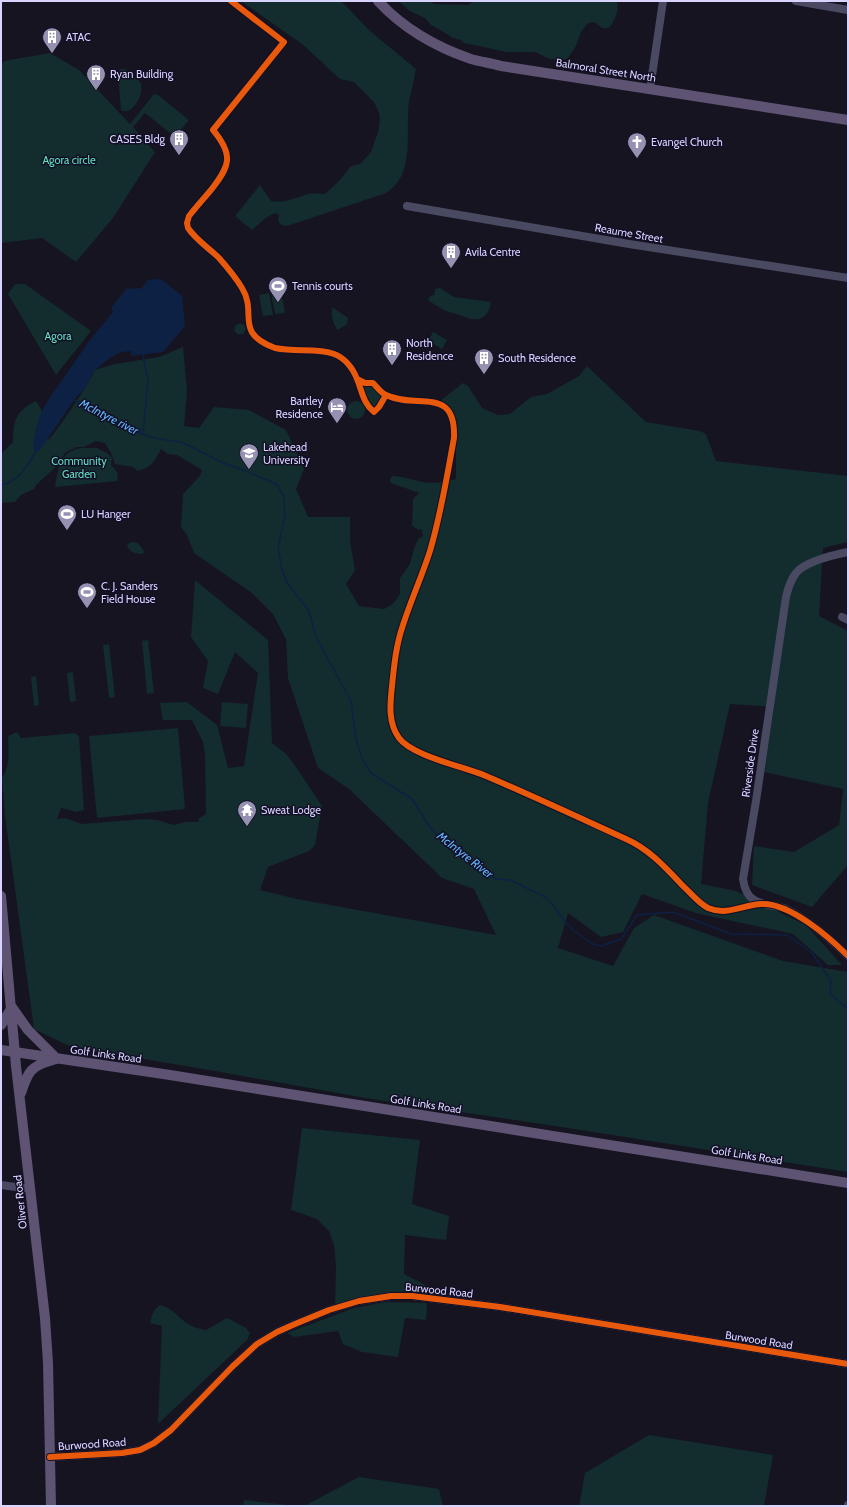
<svg xmlns="http://www.w3.org/2000/svg" width="849" height="1507" viewBox="0 0 849 1507" font-family="Cabin,sans-serif">
  <style>
    .green { fill: #132c2d }
    .water { fill: #0d2144 }
    .lines { fill: none; stroke-linecap: round; stroke-linejoin: round }
    .stream { stroke: #0d2144; stroke-width: 1.5 }
    .minor { stroke: #4a4962; stroke-width: 8 }
    .major { stroke: #5e5373; stroke-width: 10 }
    .cycleway-casing { stroke: #130f26; stroke-width: 8 }
    .cycleway { stroke: #e8590c; stroke-width: 6 }
    .labels { text-anchor: middle; stroke-width: 3; stroke-linejoin: round; paint-order: stroke }
    .poi-label { font-size: 11px; fill: #d9d4ff; stroke: #130f26; text-anchor: start }
    .street-label { font-size: 11px; fill: #d9d4ff; stroke: #130f26 }
    .park-label { font-size: 11px; fill: #5fe0c0; stroke: #130f26 }
    .water-label { font-size: 12px; font-style: italic; fill: #62b6ff; stroke: #130f26 }
  </style>
  <rect width="100%" height="100%" fill="#161421"/>
  <!-- green -->
  <path class="green" d="M241,1H341L370,31L416,69C414,80 411,91 409,102C405,131 416,175 386,193L287,226L282,225L278,221L279,215L275,213L267,217L252,230L235,216L260,185L271,201C284,204 296,197 309,194C314,193 319,194 325,194L339,181L351,166L360,164L371,152L378,132L380,120L379,113L374,102L354,82L340,79L302,44Z
    M398,1H432L433,4L468,5L473,1H616C621,8 614,22 609,28H602L596,23L592,22L587,24L581,32L576,46L568,58L563,60L550,59L535,52H507L464,43L461,40L453,38L437,28L431,25L425,18L410,11Z
    M50,53L79,70L130,124L154,94L158,95L189,120L175,137L145,113L133,127L155,152L113,218L76,262L42,238L1,243V66L4,61Z
    M120,69H125C129,73 136,77 140,82C146,92 132,117 121,110L118,73Z
    M15,284H25L91,331L56,375L8,294Z
    M440,288L454,297L491,302C488,322 475,322 460,315C454,313 447,312 442,309C437,306 432,303 428,300L430,296L434,295L435,289Z
    M281,291L285,313L275,314L271,293Z
    M269,293L273,315L263,316L259,295Z
    M332,307L348,318L347,324L338,330C333,326 331,314 332,307Z
    M234.5 329a5.5 5.5 0 1 1 11 0a5.5 5.5 0 1 1-11 0Z
    M433,332L447,340L442,349L428,341Z
    M183,347L187,391L184,426L199,428L214,407L249,410L286,430L304,469L296,489L308,517H350V541L355,570L346,584L359,606L384,609L393,604L400,594V578L410,564L414,549L418,539L423,536L422,530L417,529L412,526L413,499L419,493L391,483L390,480L392,476C405,476 417,482 430,483C439,483 447,481 456,479V432L455,417L440,401L463,383L468,386L482,408L498,415L510,414L531,397L547,394L579,376L587,366L646,422L700,431L706,434L716,461L848,476V542L823,548L819,616L848,631V865L812,907L752,885L754,846L794,852L839,825L843,789L764,772L774,707L730,704L708,803L701,884L736,891L806,925L842,965H828L793,934L696,913L642,894L623,932L601,937L568,913L558,948L613,966L634,928L654,915L783,961L848,972V1172L555,1126L365,1098L215,1071L90,1050L67,1045L34,1029L5,816L2,778C10,766 9,751 8,736L17,732L21,738L75,733L79,736L84,810L77,812L61,808L57,819L66,818L81,824L145,819L157,820L174,825L185,822H198L199,818L206,814L205,755L203,742L192,720H163L160,703L187,702L217,725L228,768L244,766L258,673L235,652L218,694L203,688L208,661L191,637L195,580L268,640L272,743L285,753L294,764L322,806L315,845L309,851L268,867L260,890L297,899L496,935L474,889L442,878L349,789L318,768L288,678L286,639L273,614L252,593L194,553L187,535L181,527L183,494L200,476L202,470L177,455L168,454L161,449C155,461 151,468 137,471L133,467L115,464L111,453L105,443L96,441L84,447H76L65,453L57,466L36,485L34,489L21,495L15,502L1,503V454L13,442C13,420 16,411 36,401L41,409L49,440C66,417 82,395 95,370L115,364L159,357Z
    M366,385L375,387L381,396L376,407H372L367,400L364,388Z
    M347 410a9 9 0 1 1 18 0a9 9 0 1 1-18 0Z
    M97,448L107,453L112,458L111,465L118,473L117,481L55,487C57,475 59,457 71,451C78,447 89,448 97,448Z
    M131,542C138,542 141,545 144,552L142,554C135,554 129,552 127,545Z
    M148,640L154,693L147,694L142,641Z
    M109,644L115,697L109,698L103,645Z
    M73,672L76,701L70,702L67,673Z
    M36,676L39,705L34,706L31,677Z
    M222,702L248,704L246,728L220,726Z
    M178,728L185,809L97,818L89,736Z
    M302,1128L420,1140L412,1204L449,1216L446,1240L405,1235L404,1274L435,1290L384,1293L335,1304L336,1268L334,1245L329,1231L317,1219L291,1210Z
    M385,1302L427,1303L426,1320L405,1318L398,1357L362,1352L343,1344L338,1331L294,1337L287,1333L354,1308Z
    M160,1305C172,1307 179,1319 190,1325C195,1328 201,1329 206,1330L227,1318L246,1328L250,1333L247,1340L158,1424L162,1326L150,1323C152,1315 153,1310 160,1305Z
    M649,1435L773,1455L764,1506H579L585,1473Z
    M359,1477L439,1489L443,1506H304Z
    M244,1500L297,1506H243Z"/>
  <!-- water -->
  <path class="water" d="M161,279L182,296L185,326L163,352L131,356V351L121,352L111,357L94,371L86,387L74,400L41,449L35,453L33,443L39,417L48,400L90,340L113,312L111,308L126,289L142,288L148,280Z"/>
  <g class="lines">
    <!-- stream -->
    <path class="stream" d="M143,355L148,380L143,434L154,438L184,443L223,463L243,470L276,484L284,496V503L285,516L278,548L282,569L286,581L309,611L316,637L351,701L356,739L362,758L371,773L412,799L432,830L453,849L496,879L510,880L545,897L551,902L563,919L574,931L593,944L601,946L621,939L637,915L673,912L731,934L787,935L812,953L831,981L830,993L848,1009
      M74,400L112,421L142,434
      M1,485C19,481 26,468 35,453"/>
    <!-- minor -->
    <path class="minor" d="M796,1L848,10
      M650,89L663,1
      M407,206L629,244L848,278
      M848,552C833,555 806,561 796,573C790,581 788,588 786,597L756,801L743,879C744,887 746,895 754,900C764,906 776,905 786,909C809,920 830,939 848,956
      M842,617L848,620
      M1,1185L31,1189
      M50,1457L122,1453L140,1450L154,1443L171,1430L232,1367L257,1344L277,1332L295,1324L329,1310L359,1301L391,1296H412L500,1307L848,1364
      M848,1506V1505"/>
    <!-- major -->
    <path class="major" d="M378,1C403,28 436,47 471,59C481,62 491,63 501,66L848,120
      M1,896L16,1066L45,1318L48,1363L51,1506
      M11,1006L28,1030L57,1059
      M1,1025L11,1009
      M1,1050L170,1075L848,1183
      M21,1093C28,1071 31,1066 53,1060"/>
    <defs>
      <path id="cycleway" d="M231,1L284,42L213,130C234,155 230,166 211,190C204,198 196,207 189,216L187,223L188,228C196,240 209,248 219,258C227,267 236,278 242,288C258,314 233,332 275,348C307,355 341,339 357,379C362,391 363,403 374,412L379,407L386,395
        M357,379L365,383H373C377,387 381,393 386,395C417,410 456,385 454,438C447,476 441,514 430,551C422,576 411,600 403,625C396,645 394,666 392,686C390,704 388,723 399,738C412,756 465,767 486,776C533,796 580,818 626,839C649,849 666,868 683,886C691,893 698,903 708,908C727,916 743,905 761,904C789,902 829,937 848,956
        M50,1457L122,1453L140,1450L154,1443L171,1430L232,1367L257,1344L277,1332L295,1324L329,1310L359,1301L391,1296H412L500,1307L848,1364"/>
    </defs>
    <!-- cycleway casing -->
    <use href="#cycleway" class="cycleway-casing"/>
    <!-- cycleway -->
    <use href="#cycleway" class="cycleway"/>
  </g>
  <!-- icons -->
  <defs>
    <symbol id="building-pin" viewBox="-11 -11 22 30"><path d="M0 17L-7.5 6A9.5 9.5 0 1 1 7.5 6Z" fill="#9591b1" stroke="#130f26"/><path d="M-4-6H4V6H1V3H-1V6H-4ZM-2.5-4.3h1.7v1.8h-1.7ZM.8-4.3h1.7v1.8H.8ZM-2.5-1h1.7V.8h-1.7ZM.8-1h1.7V.8H.8Z" fill="#fff"/></symbol>
    <symbol id="church-pin" viewBox="-11 -11 22 30"><path d="M0 17L-7.5 6A9.5 9.5 0 1 1 7.5 6Z" fill="#9591b1" stroke="#130f26"/><path d="M-1.2-6h2.4v3.5h3.3v2.4h-3.3V6h-2.4V-.1h-3.3v-2.4h3.3Z" fill="#fff"/></symbol>
    <symbol id="stadium-pin" viewBox="-11 -11 22 30"><path d="M0 17L-7.5 6A9.5 9.5 0 1 1 7.5 6Z" fill="#9591b1" stroke="#130f26"/><path d="M0-5a6.5 5 0 1 0 0 10a6.5 5 0 1 0 0-10ZM-3.5-1.8h7v3.6h-7Z" fill="#fff"/></symbol>
    <symbol id="hotel-pin" viewBox="-11 -11 22 30"><path d="M0 17L-7.5 6A9.5 9.5 0 1 1 7.5 6Z" fill="#9591b1" stroke="#130f26"/><path d="M-6-4.5h1.5V1H6V5H4.5V3h-9V5H-6ZM-4 0a1.8 1.8 0 1 1 3.6 0ZM.5 0V-2.5h3Q6-2.5 6 0Z" fill="#fff"/></symbol>
    <symbol id="university-pin" viewBox="-11 -11 22 30"><path d="M0 17L-7.5 6A9.5 9.5 0 1 1 7.5 6Z" fill="#9591b1" stroke="#130f26"/><path d="M0-5L7-2L0 1L-7-2ZM-4 1L0 2.5L4 1V4Q0 6-4 4Z" fill="#fff"/></symbol>
    <symbol id="temple-pin" viewBox="-11 -11 22 30"><path d="M0 17L-7.5 6A9.5 9.5 0 1 1 7.5 6Z" fill="#9591b1" stroke="#130f26"/><path d="M0-6L5-2H3V0L6.5 2.5H4V6H1.5V3h-3V6H-4V2.5H-6.5L-3 0V-2H-5Z" fill="#fff"/></symbol>
  </defs>
  <g fill-rule="evenodd">
    <use href="#building-pin" x="41" y="26" width="22" height="30"/>
    <use href="#building-pin" x="85" y="63" width="22" height="30"/>
    <use href="#building-pin" x="168" y="128" width="22" height="30"/>
    <use href="#church-pin" x="626" y="131" width="22" height="30"/>
    <use href="#building-pin" x="440" y="241" width="22" height="30"/>
    <use href="#stadium-pin" x="267" y="275" width="22" height="30"/>
    <use href="#building-pin" x="381" y="338" width="22" height="30"/>
    <use href="#building-pin" x="473" y="347" width="22" height="30"/>
    <use href="#hotel-pin" x="326" y="396" width="22" height="30"/>
    <use href="#university-pin" x="238" y="442" width="22" height="30"/>
    <use href="#stadium-pin" x="56" y="503" width="22" height="30"/>
    <use href="#stadium-pin" x="76" y="581" width="22" height="30"/>
    <use href="#temple-pin" x="236" y="799" width="22" height="30"/>
  </g>
  <g class="labels">
    <!-- poi labels -->
    <g class="poi-label">
      <text x="66" y="41">ATAC</text>
      <text x="110" y="78">Ryan Building</text>
      <text x="165" y="143" text-anchor="end">CASES Bldg</text>
      <text x="651" y="146">Evangel Church</text>
      <text x="465" y="256">Avila Centre</text>
      <text x="292" y="290">Tennis courts</text>
      <text x="406" y="347">North<tspan x="406" dy="13">Residence</tspan></text>
      <text x="498" y="362">South Residence</text>
      <text x="323" y="405" text-anchor="end">Bartley<tspan x="323" dy="13">Residence</tspan></text>
      <text x="263" y="451">Lakehead<tspan x="263" dy="13">University</tspan></text>
      <text x="81" y="518">LU Hanger</text>
      <text x="101" y="590">C. J. Sanders<tspan x="101" dy="13">Field House</tspan></text>
      <text x="261" y="814">Sweat Lodge</text>
    </g>
    <!-- street labels -->
    <g class="street-label">
      <text transform="translate(606 70) rotate(9)" y="4">Balmoral Street North</text>
      <text transform="translate(629 233) rotate(10)" y="4">Reaume Street</text>
      <text transform="translate(750 763) rotate(-82)" y="4">Riverside Drive</text>
      <text transform="translate(106 1054) rotate(8)" y="4">Golf Links Road</text>
      <text transform="translate(426 1104) rotate(9)" y="4">Golf Links Road</text>
      <text transform="translate(747 1155) rotate(9)" y="4">Golf Links Road</text>
      <text transform="translate(20 1202) rotate(-96)" y="4">Oliver Road</text>
      <text transform="translate(439 1290) rotate(6)" y="4">Burwood Road</text>
      <text transform="translate(759 1340) rotate(9)" y="4">Burwood Road</text>
      <text transform="translate(92 1444) rotate(-4)" y="4">Burwood Road</text>
    </g>
    <!-- park labels -->
    <g class="park-label">
      <text x="69" y="164">Agora circle</text>
      <text x="58" y="340">Agora</text>
      <text x="79" y="465">Community<tspan x="79" dy="13">Garden</tspan></text>
    </g>
    <!-- water labels -->
    <g class="water-label">
      <text transform="translate(109 417) rotate(27)" y="4">McIntyre river</text>
      <text transform="translate(465 855) rotate(38)" y="4">McIntyre River</text>
    </g>
  </g>
  <!-- border -->
  <rect width="849" height="1507" fill="none" stroke="#d9d4ff" stroke-width="4"/>
</svg>
